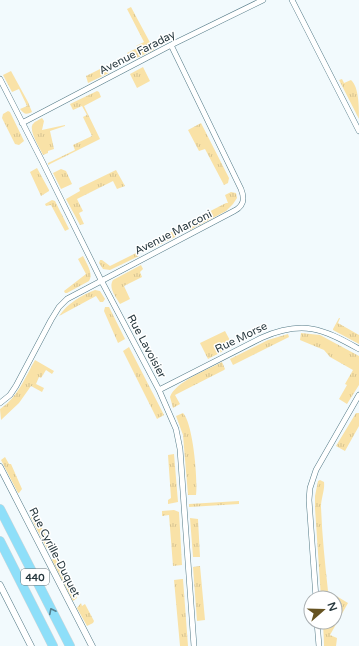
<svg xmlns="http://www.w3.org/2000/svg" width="359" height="646" viewBox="0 0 359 646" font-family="'Varela Round',sans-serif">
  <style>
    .grass { fill: url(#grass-tufts) }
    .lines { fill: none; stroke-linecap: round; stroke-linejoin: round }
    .minor-casing { stroke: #527986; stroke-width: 6 }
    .tertiary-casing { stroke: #527986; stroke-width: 7 }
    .motorway-casing { stroke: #d4d7d8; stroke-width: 10 }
    .minor { stroke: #fff; stroke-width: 5 }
    .tertiary { stroke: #fff; stroke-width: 6 }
    .motorway { stroke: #8edff9; stroke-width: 9 }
    .oneway { stroke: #558392 }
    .labels { text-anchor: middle; stroke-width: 3; stroke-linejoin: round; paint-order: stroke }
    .shield { fill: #fff; stroke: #687478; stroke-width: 1 }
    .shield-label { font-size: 10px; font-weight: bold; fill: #27383e }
    .street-label { font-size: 11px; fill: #27383e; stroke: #fff }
  </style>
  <defs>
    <pattern id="grass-tufts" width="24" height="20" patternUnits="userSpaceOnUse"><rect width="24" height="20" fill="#f9e2a7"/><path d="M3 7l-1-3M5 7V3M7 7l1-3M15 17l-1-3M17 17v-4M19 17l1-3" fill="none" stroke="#d5c391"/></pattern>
  </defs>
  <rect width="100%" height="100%" fill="#f2fafd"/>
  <!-- grass -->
  <path class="grass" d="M131,7L154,50L132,60L129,59L127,55V53L137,48L136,46L144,42L127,9Z
    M106,66L109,71V73L88,83L86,76Z
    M143,67L150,81L137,88L130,74Z
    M11,71L28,102L32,112C26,115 24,114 20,109L27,106L19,89L12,92L3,75Z
    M342,79L344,83L351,80C359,87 359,107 359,119L339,80Z
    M97,91L99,92L101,97L84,106L100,139L48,165V163L75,150L73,145L92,136L83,117L87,115L82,106L73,110L70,104Z
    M8,111L10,112L24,141L19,145L15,144L2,118L3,114Z
    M42,118L44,121L42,130L65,125V126L50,131L54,149L48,151V153L43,155C40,148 28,130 33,124C35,121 39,120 42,118Z
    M201,123L229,178L228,183L224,185L205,149L199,151L188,130Z
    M37,168L49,190V191L41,196L30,172Z
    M61,169L66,171L72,184L61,189L53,173Z
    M116,170L125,186L117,189L113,181L77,199L83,211L79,213L84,224L80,225L66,199L80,191L79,188Z
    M231,192L236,193L237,198L233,204L226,211L190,230L187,223L226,203H228L225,195Z
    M52,200L55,201L69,229L65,231L51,205L46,206L45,204Z
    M175,230L177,236L151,249L148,243L152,241L153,242Z
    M138,252L139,254V256L110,270L103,269L99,263L100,260H102L110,266Z
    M83,256C86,263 94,273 89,281L67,293H65L64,291L86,274L78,259Z
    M141,265L143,269L140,272L142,277L124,286L130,299L120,304C116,297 108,288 113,280Z
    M95,290L100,291L105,299L103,302H100L96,296L59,316C68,303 80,296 95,290Z
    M105,307H109L125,339L118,343L104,311Z
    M339,318H340L338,323L359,335V344L333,330V329Z
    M225,331L233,346L208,359L200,343Z
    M301,333L320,335L359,356V385L347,404L339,399L347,385L345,384L353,370L330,357L324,350L300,340Z
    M288,334L289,337L233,365L230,359L268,340Z
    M129,347L164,415L157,419L123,351Z
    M35,360L54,371L52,374L46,370L41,378L39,377L36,384L44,388L42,392L31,386L19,403L1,420L0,409C17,398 25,378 35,360Z
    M222,362L225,369L224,370L175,395L180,404L173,408L170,397C175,382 207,370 222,362Z
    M183,413C193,423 198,480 196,495H188L183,435L176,416Z
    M356,413H359V426L345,451L336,446Z
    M174,454L178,502L168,504V500L171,498L168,455Z
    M5,457L9,464H11L22,489L19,493H18L1,460Z
    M320,480L324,482C325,490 321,498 321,507C322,535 325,563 328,591L348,603L330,635L337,638L336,646H324V644L323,622H335V598H321L315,508V496L318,481Z
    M239,501V504L189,507V504Z
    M174,510L179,512L182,565L173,566L169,515L162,516V511Z
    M34,515L36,516L49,542L55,547L52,549H47L31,518V516Z
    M190,518L198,519L200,557H193Z
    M55,555L77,598L73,601L52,560Z
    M200,566L205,620L197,621L193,567Z
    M182,579H183L188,646H180L174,580Z
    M81,603L82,606L85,604L94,621L93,623L87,626L77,608Z"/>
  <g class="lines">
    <defs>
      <path id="minor" d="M292,0L359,131
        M0,79L43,163L101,280L159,390L176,429L180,449L194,646
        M22,123L171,45L263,0
        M159,390L261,338C302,320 322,328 359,349
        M0,403L10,395L16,386L51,320L59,307L67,299L234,211C244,206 245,199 241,189L171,45
        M316,598L309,500L310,488L316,470L359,395
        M317,622L319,646"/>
      <path id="tertiary" d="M0,467L92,646
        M0,585L31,646"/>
      <path id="motorway" d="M0,509L70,646
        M0,541L53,646"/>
    </defs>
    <!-- minor casing -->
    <use href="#minor" class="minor-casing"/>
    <!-- tertiary casing -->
    <use href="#tertiary" class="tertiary-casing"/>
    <!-- motorway casing -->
    <use href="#motorway" class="motorway-casing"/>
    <!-- minor -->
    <use href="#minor" class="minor"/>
    <!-- tertiary -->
    <use href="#tertiary" class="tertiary"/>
    <!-- motorway -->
    <use href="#motorway" class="motorway"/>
  </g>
  <!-- one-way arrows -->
  <defs><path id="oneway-chevron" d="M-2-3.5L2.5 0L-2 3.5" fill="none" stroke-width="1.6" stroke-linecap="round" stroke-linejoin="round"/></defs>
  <use class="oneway" href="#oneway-chevron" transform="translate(52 611) rotate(-117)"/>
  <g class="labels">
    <!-- shield labels -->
    <rect class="shield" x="21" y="569" width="28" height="16" rx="3"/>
    <g class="shield-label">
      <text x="35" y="581">440</text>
    </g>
    <!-- street labels -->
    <g class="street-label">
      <text transform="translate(137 52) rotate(-27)" y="4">Avenue Faraday</text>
      <text transform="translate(173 232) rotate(-27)" y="4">Avenue Marconi</text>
      <text transform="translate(241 337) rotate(-26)" y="4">Rue Morse</text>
      <text transform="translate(147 346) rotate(62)" y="4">Rue Lavoisier</text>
      <text transform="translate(55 552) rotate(63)" y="4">Rue Cyrille-Duquet</text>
    </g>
  </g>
  <!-- north arrow -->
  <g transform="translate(323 610) rotate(70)"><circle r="19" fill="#ffffff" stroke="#a9afb2"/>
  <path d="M0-3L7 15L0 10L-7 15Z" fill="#665321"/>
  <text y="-6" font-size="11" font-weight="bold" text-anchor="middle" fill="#27383e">N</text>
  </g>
</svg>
